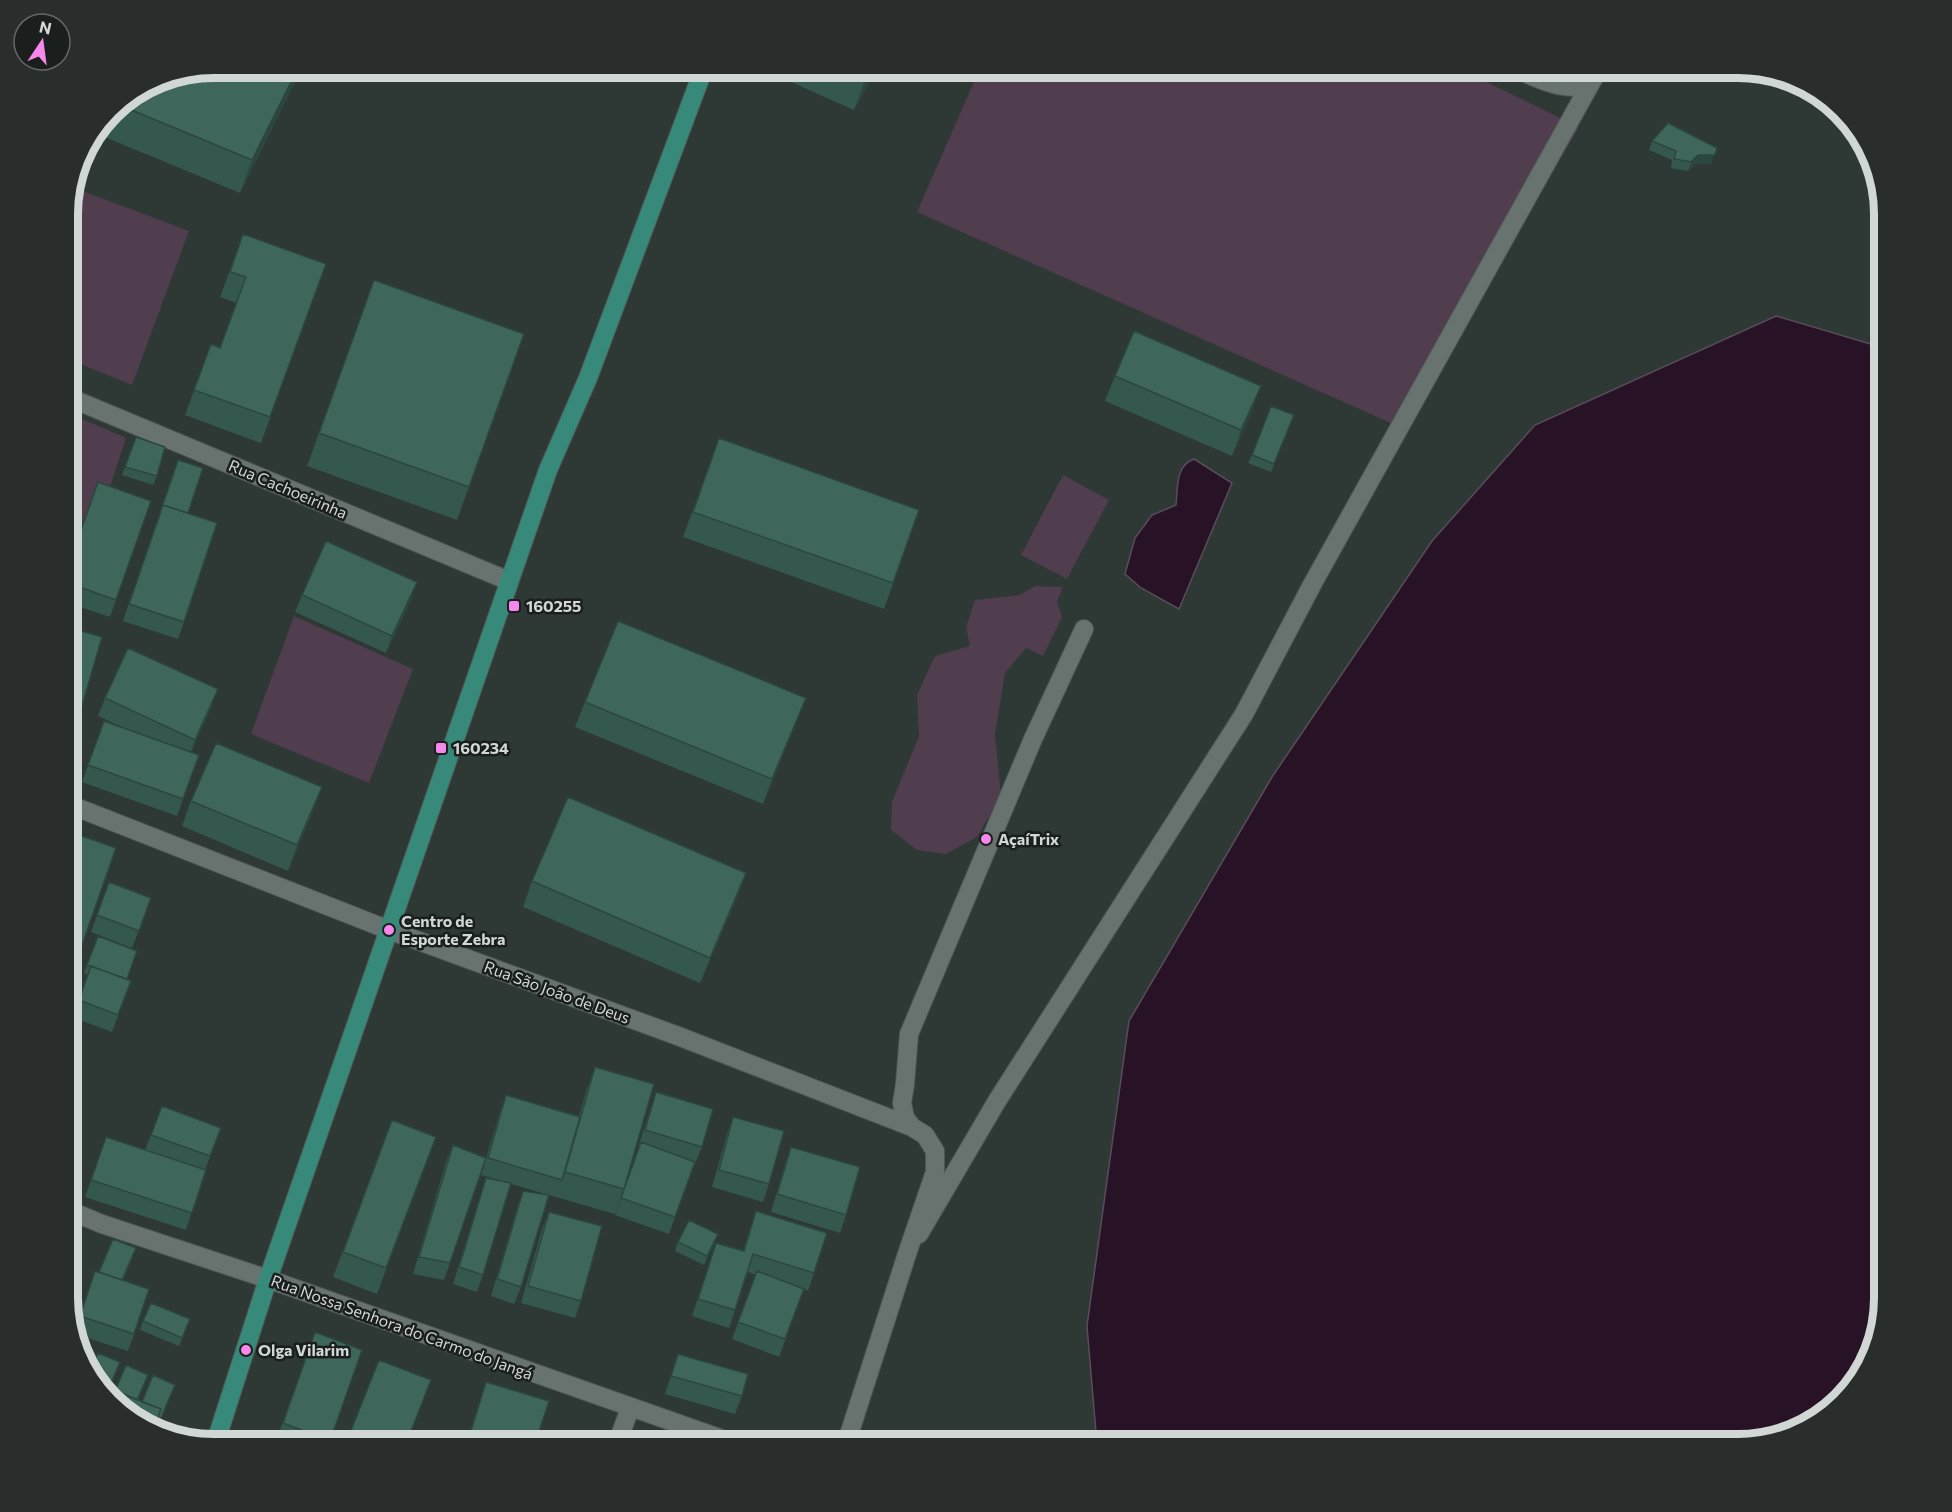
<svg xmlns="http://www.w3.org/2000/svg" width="1952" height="1512" viewBox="0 0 1952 1512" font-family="Commissioner,sans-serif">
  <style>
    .green { fill: #503d4d }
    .water { fill: #281226; stroke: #5a4d5a; stroke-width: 1.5 }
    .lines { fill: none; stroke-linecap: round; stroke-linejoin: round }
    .pedestrian-casing { stroke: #4e5654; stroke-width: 20 }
    .minor-casing { stroke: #4e5654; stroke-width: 20 }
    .primary-casing { stroke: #4e5654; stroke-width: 20 }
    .pedestrian { stroke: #687370; stroke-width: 18 }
    .minor { stroke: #687370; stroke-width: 18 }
    .primary { stroke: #378a7a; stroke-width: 18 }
    .wall { fill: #35584e }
    .shaded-wall { fill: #2b4740 }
    .building { fill: #3e665b; stroke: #2b4740; stroke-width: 1.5 }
    .poi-dot { fill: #f788eb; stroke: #1a1e1d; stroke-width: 2 }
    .labels { text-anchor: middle; stroke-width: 5; stroke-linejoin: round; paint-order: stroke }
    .street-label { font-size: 16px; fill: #d0d7d5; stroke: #1a1e1d }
    .poi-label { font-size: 16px; font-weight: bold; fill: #d0d7d5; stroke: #1a1e1d; text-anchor: start }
    .rim { fill: none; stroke: #d0d7d5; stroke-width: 8 }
  </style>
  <rect width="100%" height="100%" fill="#2e3835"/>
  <!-- green -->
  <path class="green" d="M980,68H1458L1579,127L1402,428L917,212Z
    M1546,68H1584L1577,81Z
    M72,187L189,231L132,385L68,359V204Z
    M68,413L126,438L68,616Z
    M1063,475L1109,500L1067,579L1021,555Z
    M1035,586L1063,587L1057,602L1062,617L1043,656L1026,648L1005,673L995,734L1001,796L977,837L946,854L917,850L891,830L892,802L919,736L917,695L935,656L970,646L966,627L975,600L1020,595Z
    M294,616L413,669L369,783L251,734Z"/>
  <!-- water -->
  <path class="water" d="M1776,316L1884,348V1299L1877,1346L1854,1388L1803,1430L1738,1444H1097L1087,1326L1129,1021L1272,777L1432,541L1535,425Z
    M1194,459L1232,483L1179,609L1141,588L1125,574L1135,538L1152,515L1176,505C1178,487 1175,466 1194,459Z"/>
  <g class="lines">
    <defs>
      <path id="pedestrian" d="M919,1234L997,1101L1244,714L1313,583L1592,81"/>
      <path id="minor" d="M1514,68C1534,77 1573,98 1593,79C1596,76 1599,71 1601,68
        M68,397L509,581
        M68,804L389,930L678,1036L912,1127
        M68,1210L102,1224L268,1279L736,1444
        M617,1444L630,1408
        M846,1444L907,1254L935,1172V1151L925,1135L912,1127L905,1118L902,1103L905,1084L909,1034L1033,739L1084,629"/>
      <path id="primary" d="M215,1444L268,1279L548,470L588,378L704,68"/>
    </defs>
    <!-- pedestrian casing -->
    <use href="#pedestrian" class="pedestrian-casing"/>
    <!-- minor casing -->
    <use href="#minor" class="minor-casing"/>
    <!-- primary casing -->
    <use href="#primary" class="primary-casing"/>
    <!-- pedestrian -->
    <use href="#pedestrian" class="pedestrian"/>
    <!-- minor -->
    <use href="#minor" class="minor"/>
    <!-- primary -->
    <use href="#primary" class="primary"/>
  </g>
  <!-- wall -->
  <path class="wall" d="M302,68L240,193L95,133L117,104Z
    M759,68H877L854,110Z
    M898,68H931L927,79Z
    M1652,141L1711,164H1695L1688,171L1671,168L1672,160L1649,150Z
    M243,234L326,264L261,443L185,415L211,344L220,348L237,303L220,297Z
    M374,280L524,334L457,520L307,466Z
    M1115,376L1252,411L1232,456L1105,401Z
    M1294,415L1271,472L1248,463L1252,455Z
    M136,437L157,476L153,485L122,475Z
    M719,438L919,510L884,609L683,537Z
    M178,460L188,513L184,622L178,639L123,621Z
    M151,501L110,617L68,603V567Z
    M302,595L411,600L386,653L295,612Z
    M68,627L72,740L68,750Z
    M105,698L212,706L191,752L199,755L177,816L82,782L104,721L128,730L98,716Z
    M806,698L796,723L763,804L575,727L585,702Z
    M322,787L312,813L288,871L182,826L191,801Z
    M532,881L737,898L700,983L523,907Z
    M109,882L151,898L132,948L91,932Z
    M98,936L127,979L131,981L112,1032L72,1017L88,975L84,973Z
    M595,1067L624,1189L615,1214L511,1184L483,1275L477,1292L453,1284L480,1196L486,1178L509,1183L481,1175L500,1112L506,1095L579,1116L586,1092Z
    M656,1092L702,1147L695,1164H694L669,1234L615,1215L639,1148L638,1147Z
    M162,1106L221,1128L205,1170L186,1230L85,1197L106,1137L145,1150Z
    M733,1117L769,1184L763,1202L712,1187L727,1134Z
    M392,1120L436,1137L377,1294L333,1277Z
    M453,1145L450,1263L444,1280L413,1274L446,1162Z
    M791,1147L846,1215L840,1233L771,1212L785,1164Z
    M523,1191L521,1287L514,1304L491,1296L517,1208Z
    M756,1211L814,1273L808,1291L804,1289L779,1357L732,1339L756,1275L748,1272L729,1328L692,1316L716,1243L743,1251Z
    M549,1212L581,1301L575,1318L521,1303L542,1229Z
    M678,1242L715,1243L704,1265L675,1251Z
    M133,1257L123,1280L134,1334L128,1351L75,1334L74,1332L95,1271L99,1272Z
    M143,1321L187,1328L179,1346L140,1330Z
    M315,1332L362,1350L328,1444H287L276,1441Z
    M98,1353L120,1362L110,1389L115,1391L126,1365L148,1375L138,1400L142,1402L153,1375L175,1385L158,1427L155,1426L154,1430L124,1414L90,1372Z
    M678,1354L742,1396L735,1414L665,1394Z
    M486,1382L535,1444H466Z"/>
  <!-- shaded-wall -->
  <path class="shaded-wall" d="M298,68H302L240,193L252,160Z
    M871,68H877L854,110L866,77Z
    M1717,148L1711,164H1695L1688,171L1691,162L1698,155Z
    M1261,386L1252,411L1232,456L1241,430Z
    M417,582L411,600L386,653L392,636Z
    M218,689L212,706L189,757L195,740Z
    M806,698L796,723L763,804L772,779Z
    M322,787L312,813L288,871L297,845Z
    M746,873L737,898L700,983L710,958Z
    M718,1234L715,1243L704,1265L707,1256Z"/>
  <!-- building -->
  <path class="building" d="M214,68H298L252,160L117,104L158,78Z
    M845,68H871L866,77Z
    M1668,123L1717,148L1715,155H1698L1691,162L1674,159L1676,151L1652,141Z
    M243,234L326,264L270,417L194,390L211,344L220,348L246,277L230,272Z
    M374,280L524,334L469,487L319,433Z
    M1134,331L1261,386L1241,430L1115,376Z
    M1271,406L1294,415L1274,464L1252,455Z
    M136,437L165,447L157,476L125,467Z
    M719,438L919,510L893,583L693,512Z
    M178,460L203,468L188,513L163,505L160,513Z
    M98,482L151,501L116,600L68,583V567Z
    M163,505L217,523L184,622L129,604Z
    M326,541L417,582L392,636L302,595Z
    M618,621L806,698L772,779L585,702Z
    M68,627L102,637L72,740L68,738Z
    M128,648L218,689L195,740L105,698Z
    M104,721L199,755L183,799L88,765Z
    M216,743L322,787L297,845L191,801Z
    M568,797L746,873L710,958L532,881Z
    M68,831L116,848L68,985Z
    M109,882L151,898L139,931L97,915Z
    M98,936L137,951L127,979L87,965Z
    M91,966L131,981L118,1015L79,1000Z
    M68,1066L82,1070L69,1121L68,1120Z
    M595,1067L654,1084L624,1189L565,1172Z
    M656,1092L713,1109L702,1147L645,1130Z
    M506,1095L580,1117L562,1180L488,1158Z
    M162,1106L221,1128L210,1156L151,1135Z
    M733,1117L784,1131L769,1184L719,1170Z
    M392,1120L436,1137L386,1268L343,1252Z
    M106,1137L206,1170L192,1213L91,1180Z
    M641,1142L695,1162L675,1217L621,1198Z
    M453,1145L486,1158L450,1263L419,1257Z
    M791,1147L860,1167L846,1215L777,1194Z
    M486,1178L511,1183L483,1275L459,1267Z
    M523,1191L549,1195L521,1287L497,1279Z
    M756,1211L827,1233L814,1273L753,1254L735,1310L698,1299L716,1243L744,1251Z
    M549,1212L602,1226L581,1301L528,1286Z
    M689,1220L718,1234L707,1256L678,1242Z
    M113,1239L136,1248L122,1280L99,1272Z
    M95,1271L149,1289L134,1334L80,1316Z
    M757,1271L804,1289L785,1339L738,1322Z
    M151,1303L190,1319L182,1338L143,1321Z
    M315,1332L362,1350L330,1441L283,1423Z
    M98,1353L120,1362L109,1388L101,1385L90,1372Z
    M678,1354L748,1374L742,1396L671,1376Z
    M379,1360L431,1380L406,1444H350L346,1443Z
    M126,1365L148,1375L137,1400L115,1391Z
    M153,1375L175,1385L161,1418L158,1417L161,1409L142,1402Z
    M486,1382L549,1401L535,1444H467Z
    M101,1385L161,1409L153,1430L124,1414Z"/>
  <!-- markers -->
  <g class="poi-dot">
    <rect x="508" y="600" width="12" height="12" rx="3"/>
    <rect x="435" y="742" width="12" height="12" rx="3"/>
    <circle cx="986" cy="839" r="6"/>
    <circle cx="389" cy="930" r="6"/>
    <circle cx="246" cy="1350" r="6"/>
  </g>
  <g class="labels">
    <!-- street labels -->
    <g class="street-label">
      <text transform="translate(288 489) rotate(23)" y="6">Rua Cachoeirinha</text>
      <text transform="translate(557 992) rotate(20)" y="6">Rua São João de Deus</text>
      <text transform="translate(402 1327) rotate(20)" y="6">Rua Nossa Senhora do Carmo do Jangá</text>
    </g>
    <!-- poi labels -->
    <g class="poi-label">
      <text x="526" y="612">160255</text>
      <text x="453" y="754">160234</text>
      <text x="998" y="845">AçaíTrix</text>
      <text x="401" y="927">Centro de<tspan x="401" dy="18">Esporte Zebra</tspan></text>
      <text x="258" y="1356">Olga Vilarim</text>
    </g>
  </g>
  <!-- crop -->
  <path d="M0 0H1952V1512H0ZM214 78H1738A136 136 0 0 1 1874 214V1298A136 136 0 0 1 1738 1434H214A136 136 0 0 1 78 1298V214A136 136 0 0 1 214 78Z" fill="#292d2c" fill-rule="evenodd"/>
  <path class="rim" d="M214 78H1738A136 136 0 0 1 1874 214V1298A136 136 0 0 1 1738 1434H214A136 136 0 0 1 78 1298V214A136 136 0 0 1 214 78Z"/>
  <!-- north arrow -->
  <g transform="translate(42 42) rotate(13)"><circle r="28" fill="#1a1e1d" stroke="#636867" stroke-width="1.5"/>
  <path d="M0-4.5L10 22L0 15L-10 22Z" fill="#f788eb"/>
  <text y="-9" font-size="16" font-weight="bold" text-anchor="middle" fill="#d0d7d5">N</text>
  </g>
</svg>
